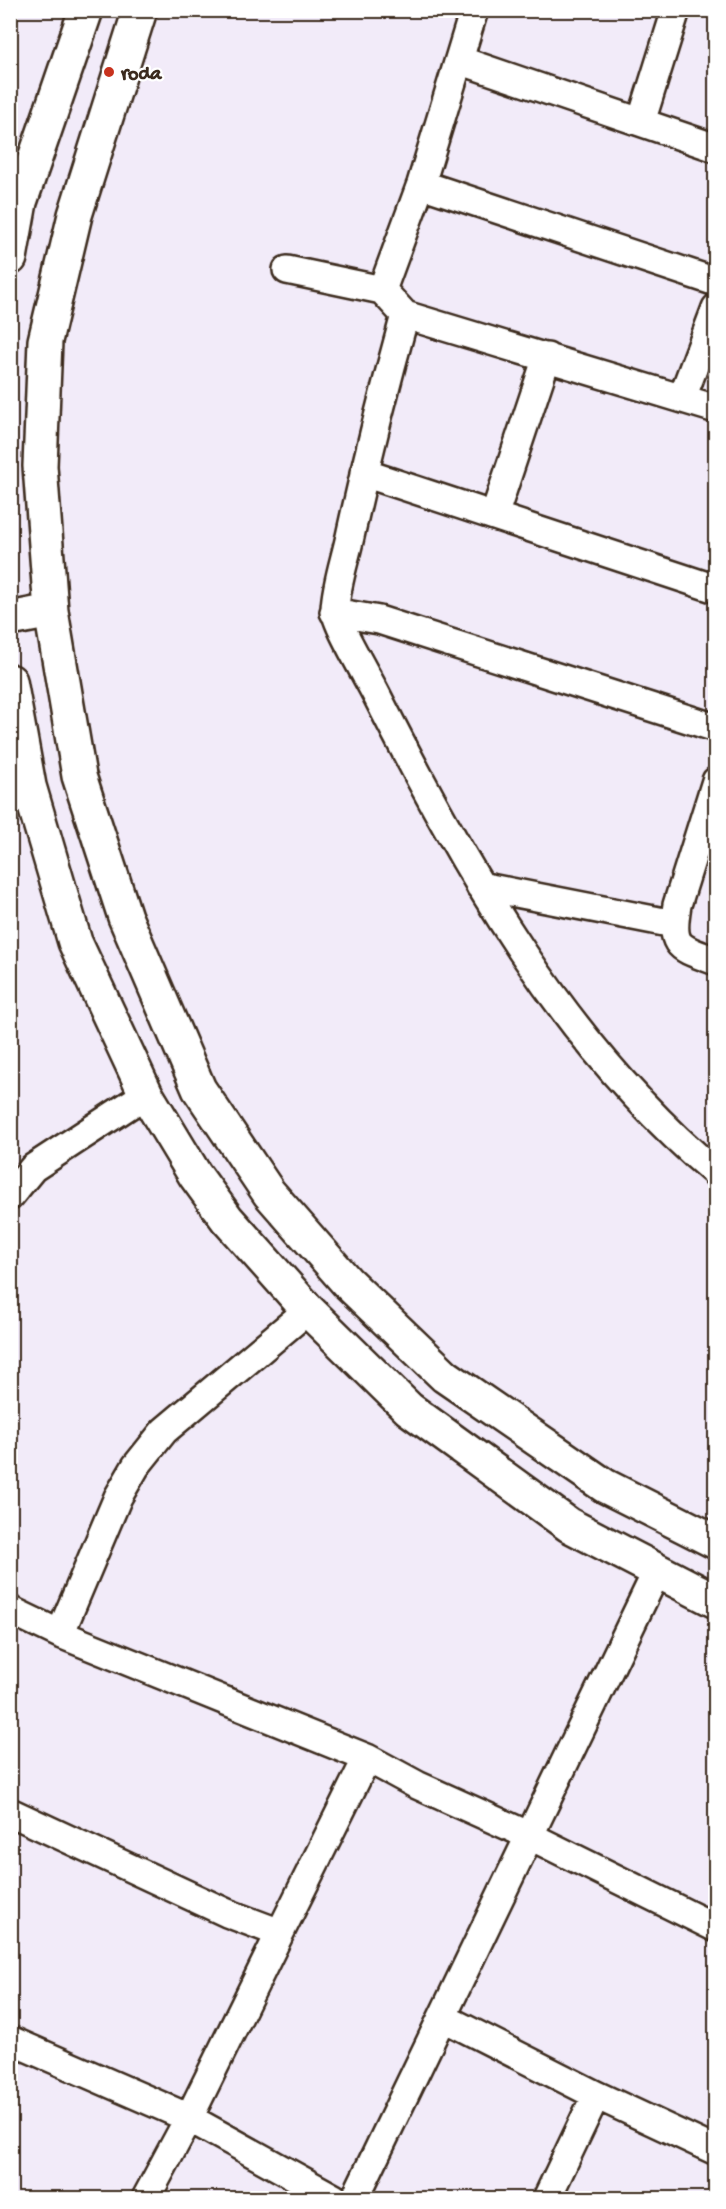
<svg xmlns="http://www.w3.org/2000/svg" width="726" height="2209" viewBox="0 0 726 2209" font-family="'Gochi Hand',sans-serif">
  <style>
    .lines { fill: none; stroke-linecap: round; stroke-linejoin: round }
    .street-casing { stroke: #3b2a1e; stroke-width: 32 }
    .secondary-casing { stroke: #3b2a1e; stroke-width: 38 }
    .street { stroke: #fff; stroke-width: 27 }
    .secondary { stroke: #fff; stroke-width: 33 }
    .poi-dot { fill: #c8321e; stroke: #fff; stroke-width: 2 }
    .labels { text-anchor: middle; stroke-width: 4.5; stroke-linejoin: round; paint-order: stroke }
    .poi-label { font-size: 20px; font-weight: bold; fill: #3b2a1e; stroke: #fff; text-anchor: start }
  </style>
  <rect width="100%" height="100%" fill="#f2ebf9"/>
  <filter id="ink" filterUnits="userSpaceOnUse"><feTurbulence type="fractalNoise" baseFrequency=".0167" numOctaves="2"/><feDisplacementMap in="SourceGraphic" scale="12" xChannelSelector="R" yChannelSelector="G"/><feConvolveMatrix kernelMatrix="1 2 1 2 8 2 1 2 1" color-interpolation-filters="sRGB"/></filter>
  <g filter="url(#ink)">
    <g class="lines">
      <defs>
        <path id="street" d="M459,60L716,148
          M641,122L676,10
          M421,184L716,282
          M287,270L382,290L405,315L716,409
          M382,290L421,184L474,10
          M405,315C385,387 367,459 351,532C346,557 336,584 335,609C334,620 369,680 376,694C465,869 563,1045 716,1173
          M682,398L716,308
          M364,473L716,589
          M494,516L547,357
          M334,612L379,620L716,728
          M716,781L677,905C670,948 678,947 716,961
          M480,886L674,924
          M10,1196L33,1168L146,1094
          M10,1610L60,1634L367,1758L417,1785L528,1835L716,1928
          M60,1634L118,1497L136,1466L164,1431L308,1310
          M10,1812L227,1913L280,1933L189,2118L146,2198
          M280,1933L367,1758
          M444,2018L596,2095L716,2151
          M10,2040L189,2118L334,2198
          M355,2198L657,1571
          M547,2198L596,2095"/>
        <path id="secondary" d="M140,10L75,215L45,341L40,466L51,611L79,776L125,917L199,1089L269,1193L347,1282L445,1376L605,1486L716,1542
          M10,258L20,202L86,10
          M10,619L51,611
          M10,681L29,786L75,942L146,1094L195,1175L227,1219L308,1310L409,1409L569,1525L716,1601"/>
      </defs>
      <!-- street casing -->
      <use href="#street" class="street-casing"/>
      <!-- secondary casing -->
      <use href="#secondary" class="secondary-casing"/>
      <!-- street -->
      <use href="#street" class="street"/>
      <!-- secondary -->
      <use href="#secondary" class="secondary"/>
    </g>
  </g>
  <!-- markers -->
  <circle class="poi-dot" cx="109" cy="72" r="6"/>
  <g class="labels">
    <!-- poi labels -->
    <g class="poi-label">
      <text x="121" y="79">roda</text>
    </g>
  </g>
  <!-- margin -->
  <rect width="726" height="2209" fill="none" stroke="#fff" stroke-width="36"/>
  <rect x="18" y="18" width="690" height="2173" fill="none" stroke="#3b2a1e" stroke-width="2" filter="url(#ink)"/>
</svg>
